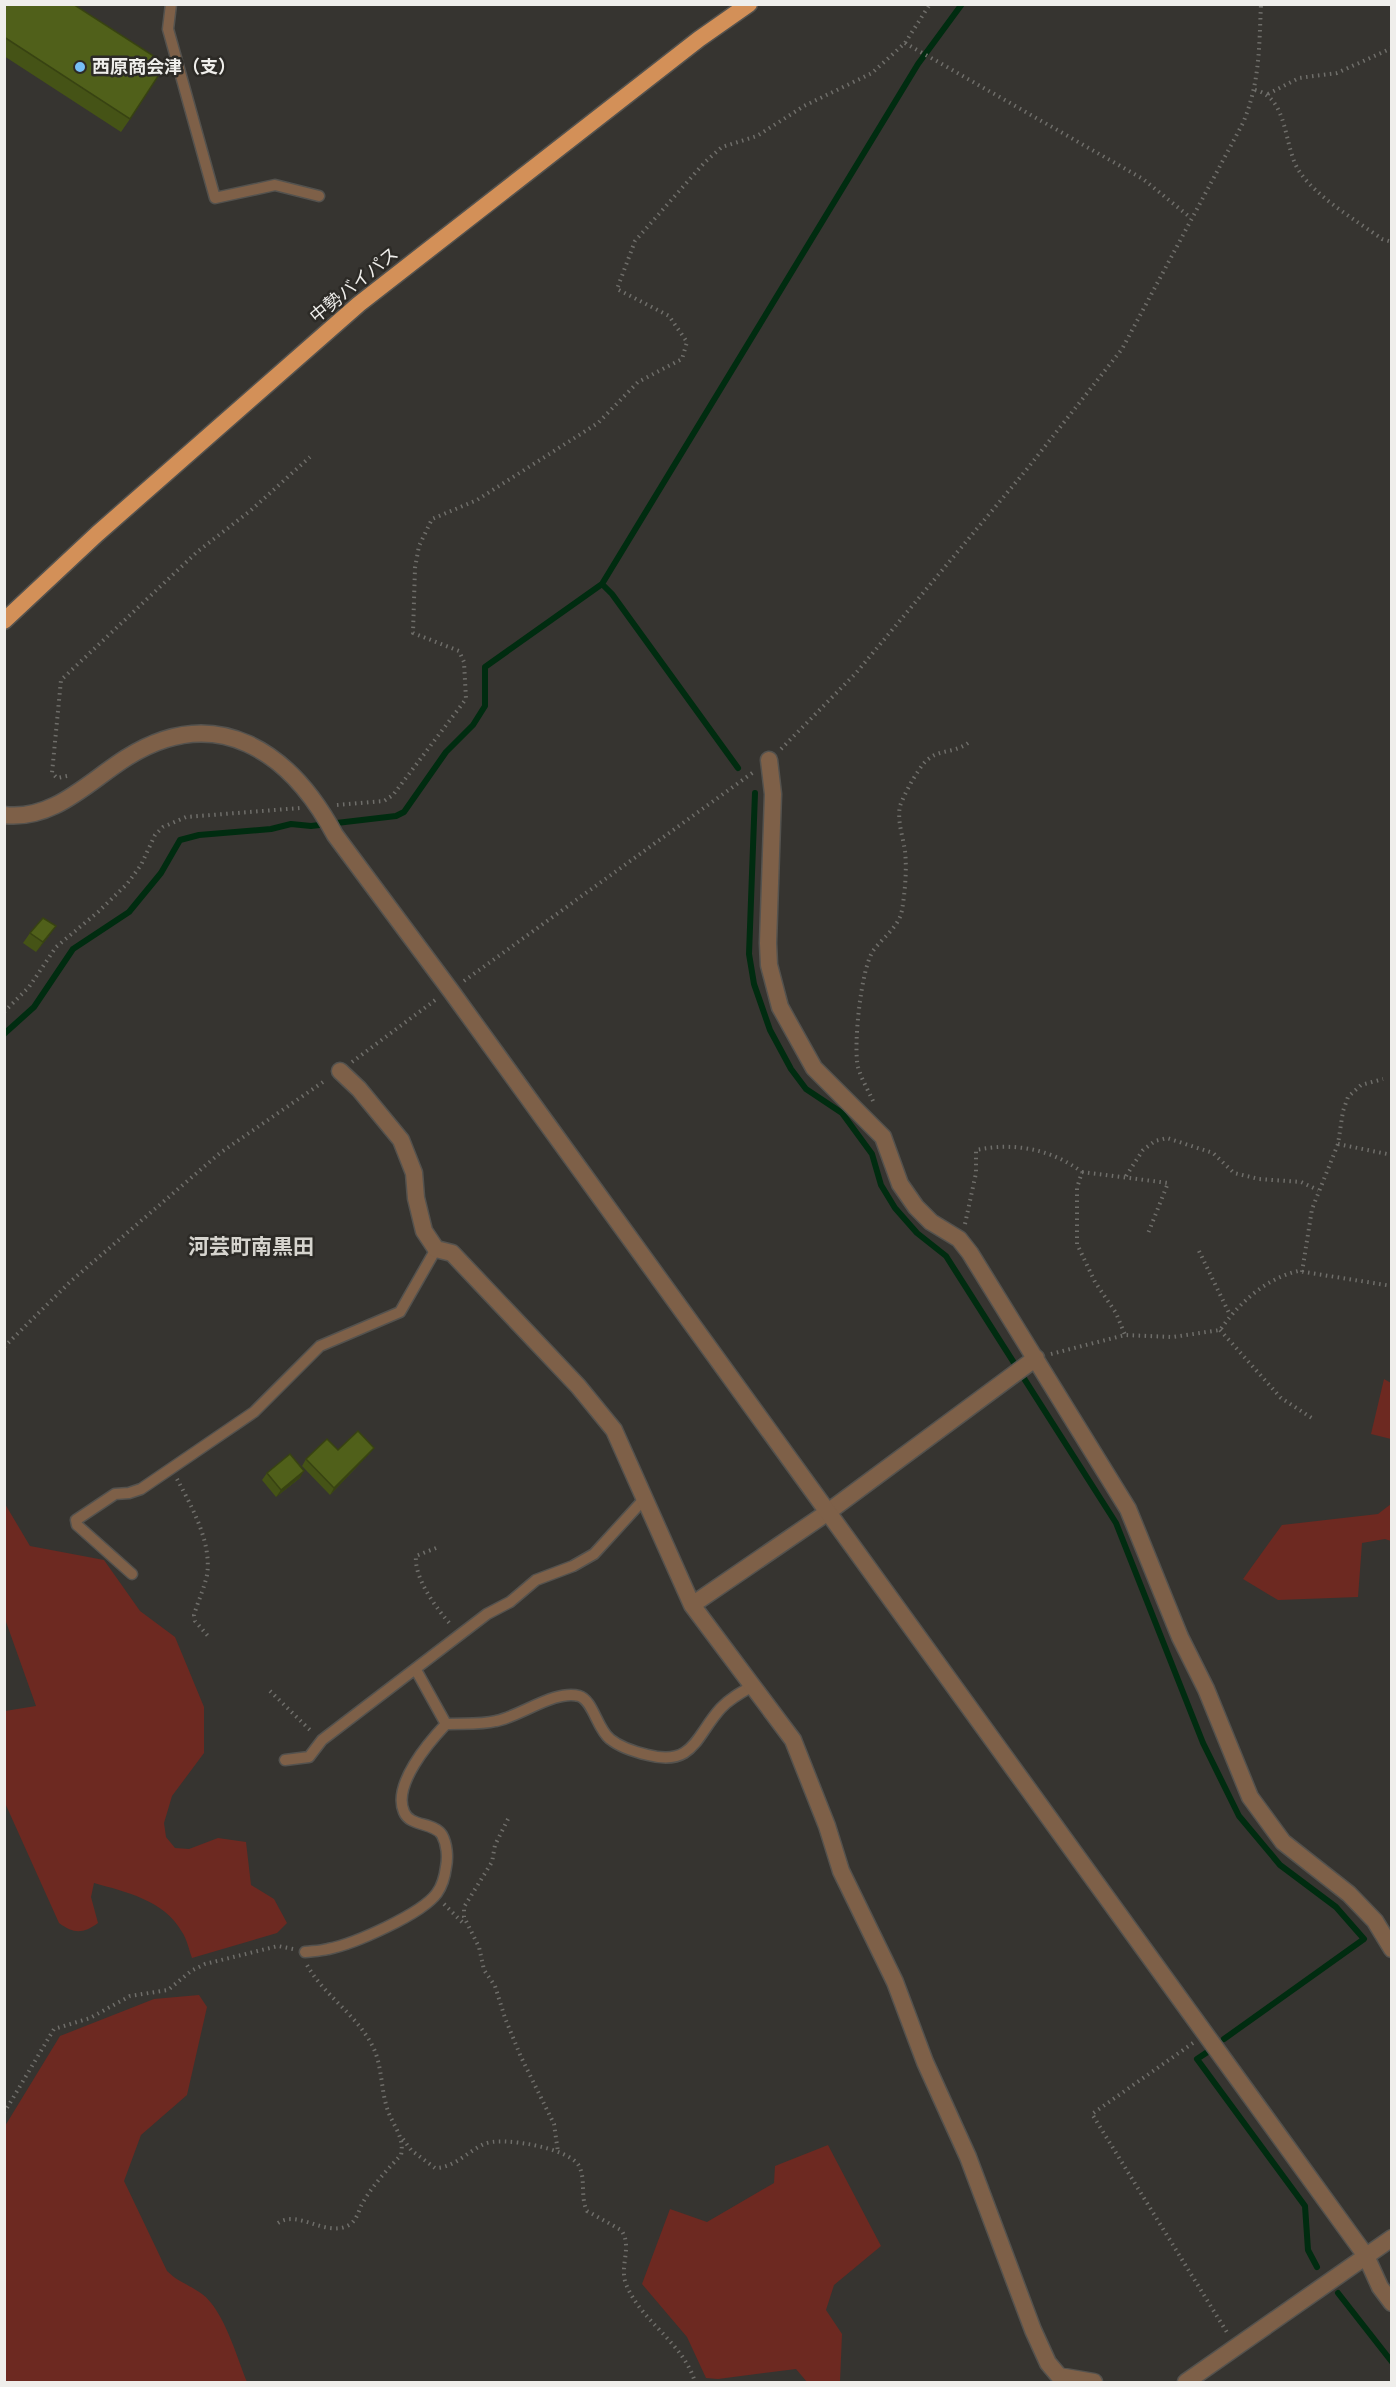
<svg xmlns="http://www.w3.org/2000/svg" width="1396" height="2387" viewBox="0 0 1396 2387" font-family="'Titillium Web','Noto Sans JP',sans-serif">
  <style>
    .green { fill: #6d2921 }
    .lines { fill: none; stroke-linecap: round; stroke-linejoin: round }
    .stream { stroke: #002c10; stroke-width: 6 }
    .service-casing { stroke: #54524e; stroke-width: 13 }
    .minor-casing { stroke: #54524e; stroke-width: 19 }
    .tertiary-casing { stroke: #54524e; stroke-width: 19 }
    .trunk-casing { stroke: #54524e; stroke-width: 19 }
    .path { stroke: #6f6e6a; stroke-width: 4; stroke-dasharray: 1.5 4.5; stroke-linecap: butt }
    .service { stroke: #7e6048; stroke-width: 10 }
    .minor { stroke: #7e6048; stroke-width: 16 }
    .tertiary { stroke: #7e6048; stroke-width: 16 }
    .trunk { stroke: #d39058; stroke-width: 16 }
    .wall { fill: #455316 }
    .shaded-wall { fill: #384312 }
    .building { fill: #50601a; stroke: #384312; stroke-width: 1.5 }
    .poi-dot { fill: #77bff7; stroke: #2c2a26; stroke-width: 2 }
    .labels { text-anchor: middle; stroke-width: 5; stroke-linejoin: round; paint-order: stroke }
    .poi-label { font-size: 18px; font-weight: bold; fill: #efeeeb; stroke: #2c2a26; text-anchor: start }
    .street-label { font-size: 18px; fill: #efeeeb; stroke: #2c2a26 }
    .quarter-label { font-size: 21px; font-weight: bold; fill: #d6d4ce; stroke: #2c2a26 }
  </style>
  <rect width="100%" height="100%" fill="#363430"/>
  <!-- green -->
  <path class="green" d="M1384,1379L1391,1383V1439L1371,1434Z
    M5,1504L30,1546L104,1560L140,1611L175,1637L204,1707V1753L172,1796L164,1823L166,1837L175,1848L189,1849L218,1838L246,1842L251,1885L274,1899L287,1923L277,1933L192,1958C189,1950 187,1939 182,1932C164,1900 126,1892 94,1883L91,1897L98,1923C83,1934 74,1934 59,1923L5,1803V1711L36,1706L5,1619Z
    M1391,1504V1541L1385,1539L1362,1543L1358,1597L1278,1600L1243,1579L1282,1525L1378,1514Z
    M199,1995L207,2007L187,2095L141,2135L124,2181L167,2271C178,2282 190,2285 202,2294C224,2310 237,2358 247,2382H5V2126L60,2036L154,1999Z
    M828,2145L881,2246L834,2285L826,2310L842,2334L840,2382H807L796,2369L718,2379L706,2378L687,2337L642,2284L670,2209L707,2222L774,2183L775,2166Z"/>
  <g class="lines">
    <!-- stream -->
    <path class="stream" d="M602,584L612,594L738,768
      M755,793L749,954L754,984L770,1030L791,1069L806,1089L842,1113L872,1154L881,1185L895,1208L917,1233L946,1256L1116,1523L1203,1743L1239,1816L1280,1865L1336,1907L1364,1939L1224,2039
      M4,1034L34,1007L73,949L129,912L161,873L180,840L199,835L271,829L291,824L311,826L396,816L404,812L446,752L473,725L485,706V667L602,584L918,64L962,4
      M1209,2051L1197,2059L1305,2206L1308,2250L1317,2267
      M1338,2293L1392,2362"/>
    <defs>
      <path id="service" d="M171,4L168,29L215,198L275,185L319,196
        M132,1574L77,1525L76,1520L115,1494L129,1493L141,1489L254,1412L320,1346L400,1312L436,1249
        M416,1670L446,1724
        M285,1760L309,1757L322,1740L487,1614L510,1602L536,1580L573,1566L594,1554L646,1497
        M305,1952C313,1951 320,1951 328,1949C354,1944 422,1914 437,1893C442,1886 445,1875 446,1867C448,1857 447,1844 442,1835C434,1822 410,1827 404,1812C392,1785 429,1742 446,1724C462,1723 480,1725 496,1721C519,1717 556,1689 579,1696C593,1700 597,1729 610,1739C621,1748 635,1752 648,1755C694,1767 696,1735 721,1708C729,1699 740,1693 751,1687"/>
      <path id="minor" d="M769,760L773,794L768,943L769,965L780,1007L814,1068L883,1137L900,1184L916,1207L931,1222L959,1239L970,1253L1128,1509L1180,1637L1206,1689L1250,1797L1283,1842L1349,1894L1375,1921L1392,1949
        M340,1071L359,1089L401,1140L414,1173L416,1198L424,1231L436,1249L452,1253L578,1386L614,1430L692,1605L793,1740L827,1826L841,1871L895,1982L925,2062L968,2157L1033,2330L1048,2363L1059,2376L1094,2382
        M692,1605L828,1512L1036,1358"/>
      <path id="tertiary" d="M4,815C53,821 88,782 126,758C216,701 290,751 335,835L451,991L1366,2256L1380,2287L1392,2303
        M1186,2382L1392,2238"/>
      <path id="trunk" d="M4,621L97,534L359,304L699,39L749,4"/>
    </defs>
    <!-- service casing -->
    <use href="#service" class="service-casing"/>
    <!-- minor casing -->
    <use href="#minor" class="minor-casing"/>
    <!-- tertiary casing -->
    <use href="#tertiary" class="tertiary-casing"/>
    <!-- trunk casing -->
    <use href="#trunk" class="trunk-casing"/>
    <!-- path -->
    <path class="path" d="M905,43L1143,179L1191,218
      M1255,90C1289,98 1283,146 1299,171C1316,197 1357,221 1382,239L1392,242
      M1268,94L1299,78L1337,73L1392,48
      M781,749L856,673L1027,469L1122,349L1243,123C1260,82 1259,48 1261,4
      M67,776L57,778L52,773L61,680L197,552L250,511L310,457
      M337,805L384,801L393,795L466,699L464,662L459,651L413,633L415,568L419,546L432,519L477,500L598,423L638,382L682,359L687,342L669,316L617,289L635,241L705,162L722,147L757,136L804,106L872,73L905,43L930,4
      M464,981L755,771
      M4,1012L29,987L56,947L98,912L127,884L141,865L155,835L163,827L186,817L300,808
      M352,1062L438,998
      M873,1101C868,1090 861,1078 858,1067C853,1046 861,969 873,951C883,937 899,927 902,910C905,892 907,869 905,851C903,837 897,821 900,806C904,795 912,780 919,770C934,746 950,756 968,743
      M1338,1144L1392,1155
      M1082,1172L1168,1183L1147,1236
      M1126,1176L1143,1150L1155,1141L1167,1138L1213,1153L1234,1173L1259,1179L1301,1182L1318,1190
      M965,1224L976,1173V1150C1014,1142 1051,1149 1082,1172L1077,1188V1244L1095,1282L1116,1313L1125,1335
      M1199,1251L1230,1315
      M1302,1272L1312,1209L1338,1144L1343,1111L1348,1097L1361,1085L1383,1079
      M1220,1330L1281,1398L1315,1420
      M4,1347L71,1281L220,1153L326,1080
      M1051,1354L1125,1335L1173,1337L1220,1330C1239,1303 1265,1279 1298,1271L1392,1286
      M177,1479C192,1507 212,1543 207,1575C204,1589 198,1601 194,1615L195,1621L208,1636
      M436,1548L416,1556C414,1579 437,1609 451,1625
      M270,1691L312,1732
      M508,1819L495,1845L492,1862L464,1907V1917L479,1947L484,1970L495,1986L505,2018L521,2057L554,2124L558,2152
      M444,1904L464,1924
      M1193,2043L1092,2114L1228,2334
      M4,2113L54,2029L90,2018L130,1996L168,1990L191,1971L205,1964L278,1946L293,1949
      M403,2139L411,2150L435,2168C454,2168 467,2152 484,2144C501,2136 570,2148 579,2166C586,2179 580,2197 587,2211L621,2230C633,2246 619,2266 626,2284C641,2322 683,2342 695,2382
      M278,2223C298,2209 326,2238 349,2225C356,2221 358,2213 361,2206C371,2187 386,2171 401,2155C405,2136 392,2125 387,2108C381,2089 382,2067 374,2049C358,2015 325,1997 307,1965"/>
    <!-- service -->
    <use href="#service" class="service"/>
    <!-- minor -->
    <use href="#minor" class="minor"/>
    <!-- tertiary -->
    <use href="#tertiary" class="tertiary"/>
    <!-- trunk -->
    <use href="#trunk" class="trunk"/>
  </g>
  <!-- wall -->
  <path class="wall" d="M4,4L130,119L121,132L4,56Z
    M30,933L49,936L36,952L23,943Z
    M374,1448L369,1454L330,1495L302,1466L306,1459L338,1450Z
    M267,1473L300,1478L276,1497L262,1480Z"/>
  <!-- shaded-wall -->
  <path class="shaded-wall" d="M56,926L49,936L36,952L43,942Z
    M374,1448L369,1454L330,1495L334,1488Z
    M304,1471L300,1478L276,1497L281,1490Z"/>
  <!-- building -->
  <path class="building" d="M4,4H73L166,64L130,119L4,37Z
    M43,918L56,926L43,942L30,933Z
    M358,1431L374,1448L334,1488L306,1459L327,1439L338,1450Z
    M290,1454L304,1471L281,1490L267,1473Z"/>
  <!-- markers -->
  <circle class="poi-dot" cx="80" cy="67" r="6"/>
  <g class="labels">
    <!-- poi labels -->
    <g class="poi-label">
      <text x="92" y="73">西原商会津（支）</text>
    </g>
    <!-- street labels -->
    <g class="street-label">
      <text transform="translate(354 285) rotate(-39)" y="6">中勢バイパス</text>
    </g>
    <!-- quarter labels -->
    <g class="quarter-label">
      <text x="251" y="1254">河芸町南黒田</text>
    </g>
  </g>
  <!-- border -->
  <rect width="1396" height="2387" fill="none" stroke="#efeeeb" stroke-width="12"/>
</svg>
